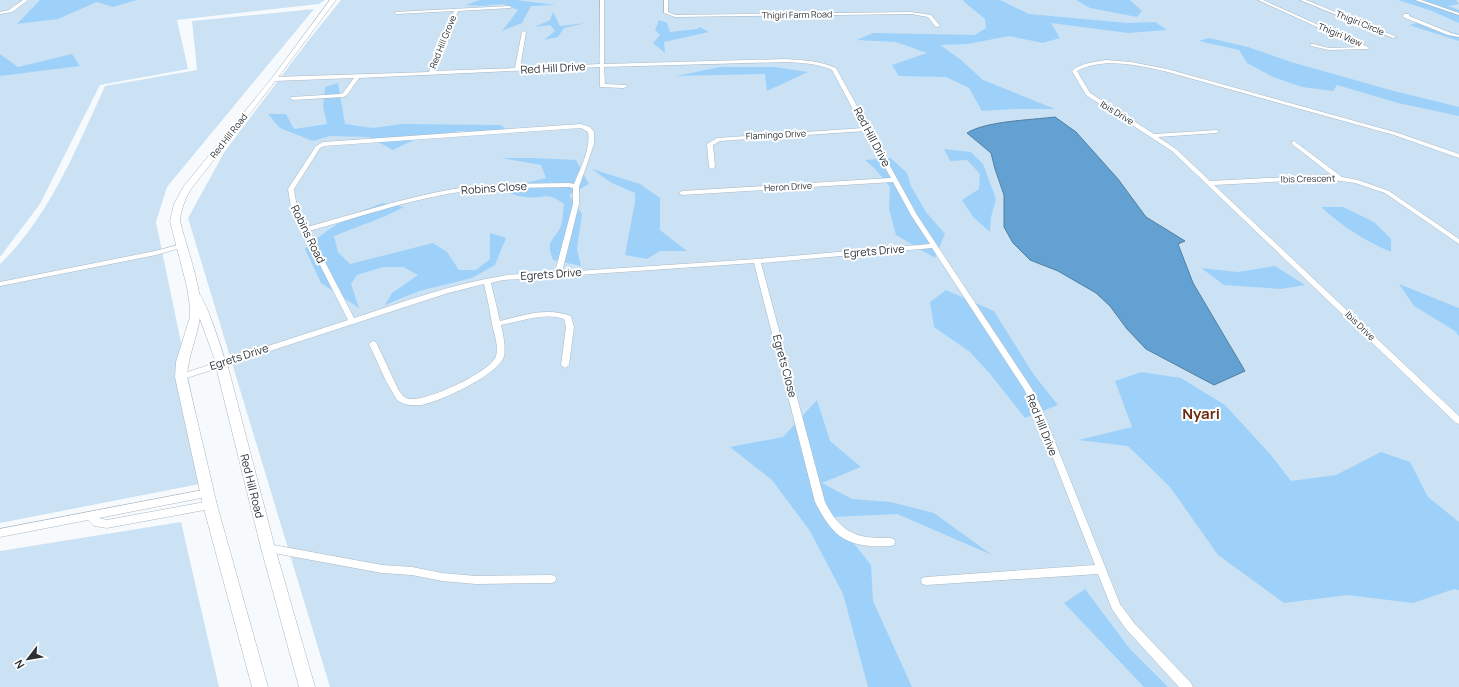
<svg xmlns="http://www.w3.org/2000/svg" width="1459" height="687" viewBox="0 0 1459 687" font-family="Manrope,sans-serif">
  <style>
    .green { fill: #cbe2f5 }
    .forest { fill: #9ed1f9 }
    .water { fill: #62a1d1; stroke: #517fa2 }
    .lines { fill: none; stroke-linecap: round; stroke-linejoin: round }
    .minor-casing { stroke: #a9b7c3; stroke-width: 1 }
    .tertiary-casing { stroke: #a9b7c3; stroke-width: 1 }
    .secondary-casing { stroke: #a9b7c3; stroke-width: 1 }
    .minor { fill: #fff; fill-rule: evenodd }
    .tertiary { fill: #fff; fill-rule: evenodd }
    .secondary { fill: #fff; fill-rule: evenodd }
    .labels { text-anchor: middle; stroke-width: 4; stroke-linejoin: round; paint-order: stroke }
    .far-street-label { font-size: 9px; fill: #2a3035; stroke: #fff }
    .street-label { font-size: 11px; fill: #2a3035; stroke: #fff }
    .district-label { font-size: 15px; font-weight: bold; fill: #6b2a10; stroke: #fff }
  </style>
  <rect width="100%" height="100%" fill="#f7fafd"/>
  <!-- green -->
  <path class="green" d="M0,0H325L319,4L177,20L188,69L100,85L40,204L0,257Z
    M341,0H1459V687H330L188,218L225,151L308,41Z
    M314,9L167,187L156,222L210,482L0,523V264C50,216 77,147 105,86L197,70L192,21Z
    M181,522L219,687H0V551Z"/>
  <!-- forest -->
  <path class="forest" d="M40,0H137L113,7L97,2L58,19L17,24Z
    M480,0H517L556,5L531,6L522,23L502,31L518,10L503,4L481,6L465,5Z
    M964,0H1000L1029,14L1128,23L1155,22L1167,30L1128,33L1051,23L1060,38L1043,43L1009,36L968,44L940,45L960,59L983,80L1055,109H1015L982,111L969,88L946,77L899,76L892,65L927,53L896,42L857,40L873,33L975,35L986,28L985,19L963,1Z
    M1076,0H1130L1142,11L1137,17L1090,8Z
    M1398,0H1456L1459,4L1448,6L1459,10V23L1432,11Z
    M553,12L560,26L586,23L564,28L558,37L544,40L555,31L550,25L535,27L550,20Z
    M659,20L667,23L670,32L697,29L700,27L709,32L664,42L665,53L653,43L660,35L655,30Z
    M1417,23L1459,34V41L1409,25Z
    M1209,38L1248,47L1291,62L1394,91L1459,107V116L1398,103L1337,85L1333,91L1302,87L1273,77L1247,63L1239,50L1199,41Z
    M0,54L18,67L72,54L80,66L0,76Z
    M720,67H775L808,72L767,91L765,74L676,76Z
    M338,83L345,124L373,128L402,124L501,125L510,133L460,131L420,137L393,150L369,137L330,136L313,141L280,128L268,114H286L294,129L327,124L323,107L325,87Z
    M944,149L971,152L983,164L996,199L991,217L990,232L973,217L962,200L979,189L980,174L967,160L950,161Z
    M501,158H534L576,160L589,184L569,195L582,214L577,249L581,266L553,260C545,239 553,243 561,226C563,220 563,211 564,204C545,190 543,200 525,197C518,196 512,194 506,192L525,183L546,178L541,165Z
    M891,158L907,173L911,186L926,212L945,234L935,258L896,235L889,209L890,187L876,170L865,160Z
    M592,169L640,184L660,198V230L687,251H660L647,259L625,255L635,202V193L610,182Z
    M383,203L404,207C382,219 358,226 334,236L338,252L350,264L433,243L447,252L459,270H476L490,259V233L506,238L495,265L472,278L419,291L385,305L392,293L418,275L403,267H383L357,275L351,284L359,308L321,283L305,249C330,226 352,214 383,203Z
    M1321,207H1343L1374,222L1391,239V252C1365,241 1342,226 1321,207Z
    M1275,266L1305,285L1281,289L1224,285L1201,268L1238,272Z
    M1399,284L1459,308V336L1455,331L1414,306Z
    M946,290L994,311L1034,375L1058,405L1025,418L991,375L970,352L934,327L930,302Z
    M1141,372L1181,378L1225,405L1271,455L1291,481L1336,475L1381,452L1410,462L1428,497L1459,522V590L1454,589L1413,603L1347,595L1284,603L1218,555L1170,487L1128,446L1078,440L1132,427L1115,381Z
    M817,400L830,441L861,467L822,483L852,499L891,502L934,513L992,555L897,514L833,517L871,565L873,601L912,687H868L843,594L810,531L772,480L730,447L783,437Z
    M1085,589L1130,649L1168,687H1144L1064,603Z"/>
  <!-- water -->
  <path class="water" d="M1055,117L1076,132L1118,179L1146,217L1185,241L1178,244L1193,283L1245,371L1214,385L1146,349L1127,329L1110,306L1096,293L1058,271L1030,260L1013,243L1004,227V195L995,169L991,153L967,133C986,121 1031,120 1055,117Z"/>
  <g class="lines">
    <defs>
      <path id="minor" d="M23,0H28L12,12L0,14V12L9,10Z
        M600,0H604V64L785,59C803,60 820,61 836,68L917,215L1032,389L1041,407L1120,604L1134,623L1191,683L1193,687H1179L1126,629L1112,609L1098,574L926,585L922,584L921,581L922,578L926,577L1095,565L1033,407L1024,389L932,248L761,263L825,502C841,533 856,539 890,538L894,539L895,542L894,545L890,546C848,548 834,539 815,502L754,263L503,280L491,283L500,321C524,315 547,307 571,316L574,327L569,365L565,368L561,365L566,327L564,319C545,312 521,321 501,325C503,334 506,347 504,356C499,375 439,402 421,405C412,406 404,405 397,400L386,381L369,344L373,341L376,342L398,389C401,394 404,398 409,399C426,402 491,372 496,356C499,346 494,333 492,324C490,311 487,297 484,284L448,293L184,379H178L177,377L178,375L348,320L291,208L288,189L316,146L323,142L581,124L590,127L594,132V144L579,187V204L562,272L757,259L930,244L911,215L893,182L682,195L679,193L682,191L891,178L865,131L720,141L713,145L715,167L712,169L709,167L707,144L717,138L863,128L832,70C817,63 802,63 785,62L604,67L605,84L626,85L627,86L624,88L600,87V67L359,78L347,95L343,97L293,100L290,98L291,97L340,94L343,93L354,78L274,81L271,79L274,77L429,72L454,11L397,14L395,13V12L509,6L511,7V8L458,11L434,71L515,68L522,32L524,31L526,32L520,68L600,64ZM581,128L588,132C591,149 580,169 574,184L569,183C530,184 491,183 453,189C403,198 355,214 307,227L297,208L294,189L320,148L324,146ZM569,187L573,188V204L555,272C537,274 519,273 502,276C452,284 403,302 354,318L309,231C357,218 404,201 453,193C491,187 530,188 569,187Z
        M664,0H668V12L675,15L911,12L931,15L940,26L936,27L928,17L911,14L675,17L664,13Z
        M1258,0H1263L1370,48L1368,49L1329,50L1311,46V44H1313L1329,48L1361,47Z
        M1300,0H1306L1397,37L1393,38Z
        M1415,0H1421L1459,13V15Z
        M1405,14H1409V16L1451,33L1459,35V37L1448,35L1403,17V15Z
        M1106,60L1131,62L1167,69L1398,133L1459,154V158L1394,135L1164,71C1136,65 1103,57 1077,71L1090,93L1154,134L1218,130V132L1216,133L1158,137L1176,149L1210,181L1326,175L1333,176L1292,144V142L1294,141L1342,177L1358,180L1389,191L1459,239V244L1385,193L1355,183L1326,179L1214,185L1459,416V424L1456,423L1172,151L1086,95L1072,71C1081,63 1094,62 1106,60Z
        M182,244L184,245L185,246L184,247L156,255L0,286V282L155,251Z
        M208,489L211,490L213,493L211,496L99,518L107,520L210,501L213,502L215,505L213,508L210,509L107,528L94,526L88,520L0,537V529Z
        M268,544L382,565L412,567L442,573L476,576L551,575L555,576L556,579L555,582L551,583L476,584L442,581L412,575L382,573L268,552L264,551L263,548L264,545Z"/>
      <path id="tertiary" d="M196,291C205,294 222,351 226,363L225,365L221,366L216,363L191,294Z"/>
      <path id="secondary" d="M330,0H336L276,80L191,189C185,199 181,209 180,221C186,246 204,293 200,317C197,338 188,356 187,377L217,505L268,687H252L203,505L175,377L176,362L190,317V307L187,287L170,221L174,204L184,186L272,78Z
        M221,359L227,363L275,548L315,687H299L261,548L215,363Z"/>
    </defs>
    <!-- minor casing -->
    <use href="#minor" class="minor-casing"/>
    <!-- tertiary casing -->
    <use href="#tertiary" class="tertiary-casing"/>
    <!-- secondary casing -->
    <use href="#secondary" class="secondary-casing"/>
    <!-- minor -->
    <use href="#minor" class="minor"/>
    <!-- tertiary -->
    <use href="#tertiary" class="tertiary"/>
    <!-- secondary -->
    <use href="#secondary" class="secondary"/>
  </g>
  <g class="labels">
    <!-- far-street labels -->
    <g class="far-street-label">
      <text transform="translate(797 15) rotate(-1)" y="3">Thigiri Farm Road</text>
      <text transform="translate(1360 23) rotate(22)" y="3">Thigiri Circle</text>
      <text transform="translate(1340 35) rotate(23)" y="3">Thigiri View</text>
      <text transform="translate(443 42) rotate(-68)" y="3">Red Hill Grove</text>
      <text transform="translate(1117 113) rotate(31)" y="3">Ibis Drive</text>
      <text transform="translate(776 135) rotate(-3)" y="3">Flamingo Drive</text>
      <text transform="translate(229 136) rotate(-52)" y="3">Red Hill Road</text>
      <text transform="translate(1308 179) rotate(-1)" y="3">Ibis Crescent</text>
      <text transform="translate(788 187) rotate(-3)" y="3">Heron Drive</text>
      <text transform="translate(1360 326) rotate(44)" y="3">Ibis Drive</text>
    </g>
    <!-- street labels -->
    <g class="street-label">
      <text transform="translate(553 68) rotate(-3)" y="4">Red Hill Drive</text>
      <text transform="translate(872 137) rotate(62)" y="4">Red Hill Drive</text>
      <text transform="translate(494 188) rotate(-4)" y="4">Robins Close</text>
      <text transform="translate(308 234) rotate(64)" y="4">Robins Road</text>
      <text transform="translate(874 251) rotate(-5)" y="4">Egrets Drive</text>
      <text transform="translate(551 274) rotate(-4)" y="4">Egrets Drive</text>
      <text transform="translate(239 357) rotate(-18)" y="4">Egrets Drive</text>
      <text transform="translate(785 366) rotate(75)" y="4">Egrets Close</text>
      <text transform="translate(1042 425) rotate(68)" y="4">Red Hill Drive</text>
      <text transform="translate(252 486) rotate(76)" y="4">Red Hill Road</text>
    </g>
    <!-- district labels -->
    <g class="district-label">
      <text x="1201" y="419">Nyari</text>
    </g>
  </g>
  <!-- north arrow -->
  <g transform="translate(28 659) rotate(239)" stroke="#ffffff" stroke-width="3" paint-order="stroke">
  <path d="M0-3L7 15L0 10L-7 15Z" fill="#2a3035"/>
  <text y="-6" font-size="11" font-weight="bold" text-anchor="middle" fill="#2a3035">N</text>
  </g>
</svg>
